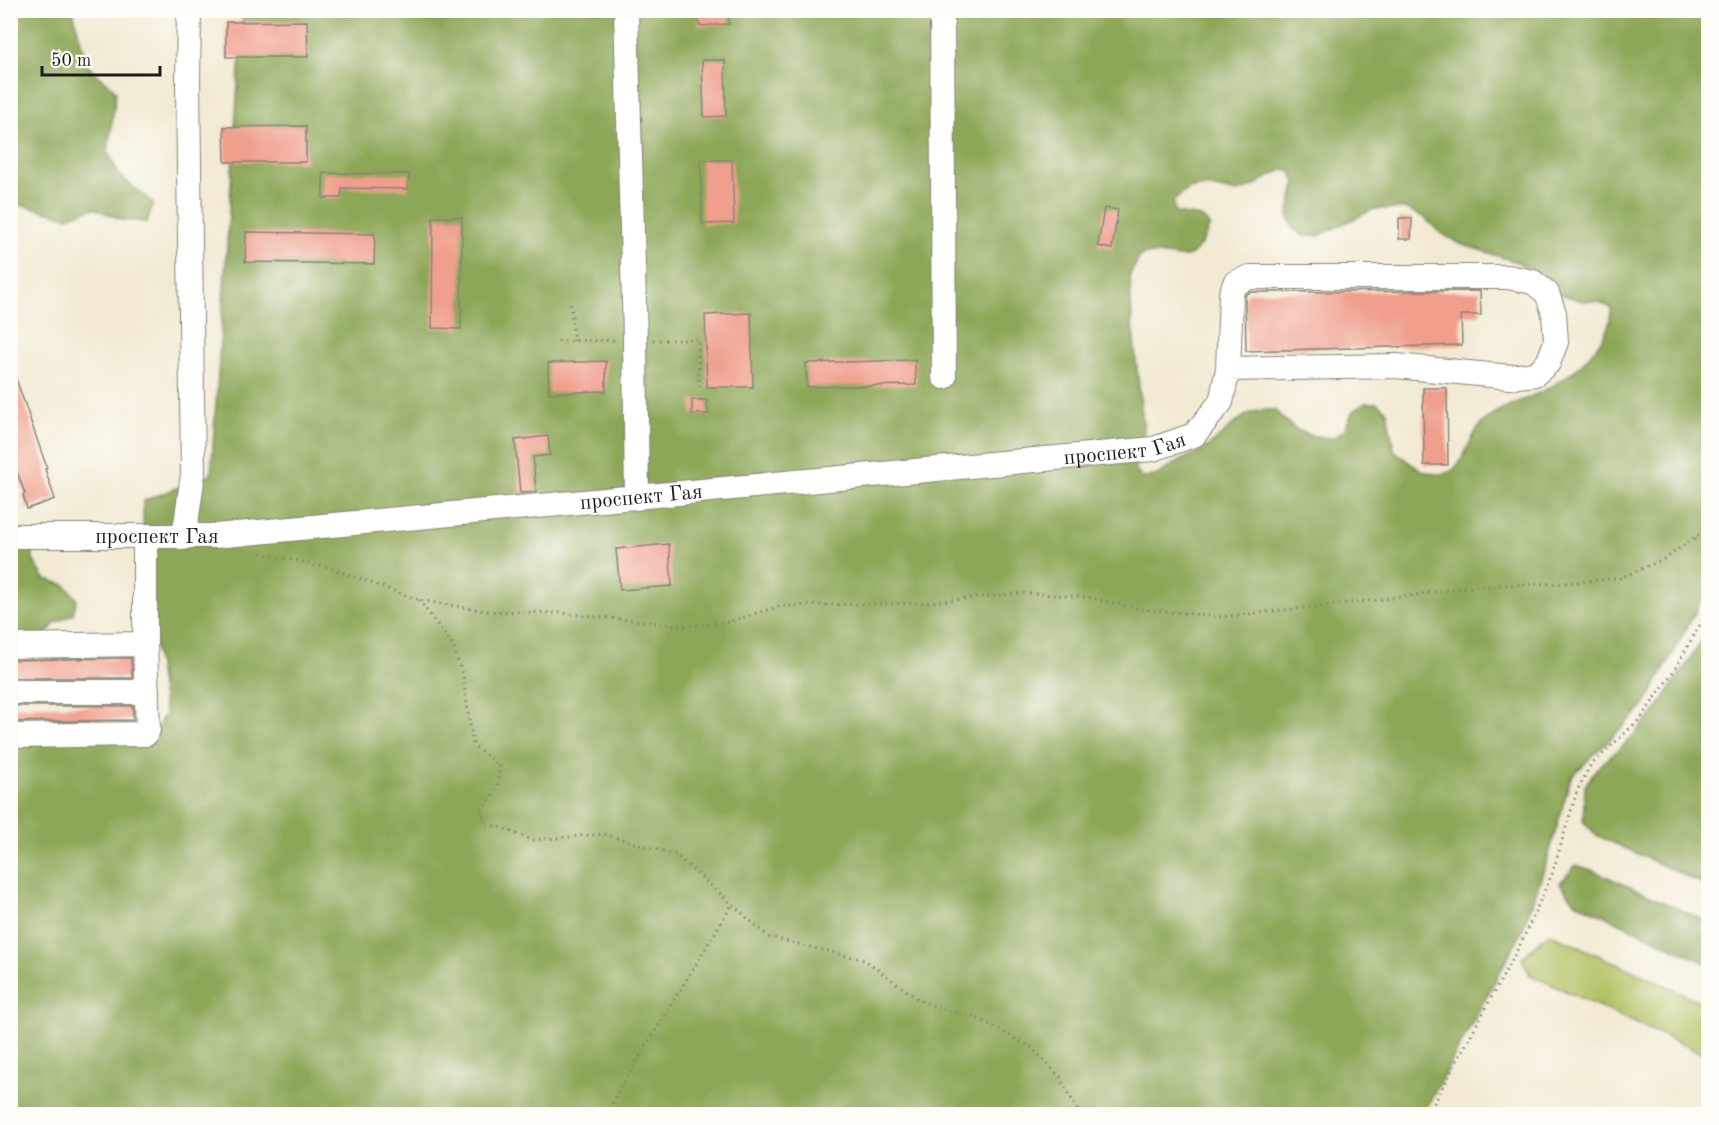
<svg xmlns="http://www.w3.org/2000/svg" width="1719" height="1125" viewBox="0 0 1719 1125" font-family="'Old Standard TT',serif">
  <style>
    .green { fill: #b2c163; stroke: #676e40; stroke-width: 1.5 }
    .forest { fill: #8da759; stroke: #54623a; stroke-width: 1.5; fill-rule: evenodd }
    .building { fill: #f09f8d }
    .lines { fill: none; stroke-linecap: round; stroke-linejoin: round }
    .minor-casing { stroke: #878378; stroke-width: 26 }
    .path { stroke: #878378; stroke-width: 3; stroke-dasharray: 1.5 4.5; stroke-linecap: butt }
    .minor { stroke: #fff; stroke-width: 24 }
    .labels { text-anchor: middle; stroke-width: 5; stroke-linejoin: round; paint-order: stroke }
    .street-label { font-size: 21px; fill: #1c1c1c; stroke: #fdfcf7 }
  </style>
  <rect width="100%" height="100%" fill="#fdfcf7"/>
  <filter id="ink" filterUnits="userSpaceOnUse"><feTurbulence type="fractalNoise" baseFrequency=".0167" numOctaves="2"/><feDisplacementMap in="SourceGraphic" scale="12" xChannelSelector="R" yChannelSelector="G"/><feConvolveMatrix kernelMatrix="1 2 1 2 8 2 1 2 1" color-interpolation-filters="sRGB"/></filter>
  <filter id="wash" filterUnits="userSpaceOnUse"><feTurbulence type="fractalNoise" baseFrequency=".008" numOctaves="4" result="noise"/><feDisplacementMap in="SourceGraphic" scale="24" xChannelSelector="R" yChannelSelector="G"/><feGaussianBlur stdDeviation="1.35" result="paint"/><feColorMatrix in="noise" values="0 0 0 0 0 0 0 0 0 0 0 0 0 0 0 0 0 1.4 0 .05"/><feComposite in="paint" operator="in"/></filter>
  <g filter="url(#wash)">
    <rect width="100%" height="100%" fill="#f2ead3"/>
    <!-- green -->
    <path class="green" d="M1549,933L1708,1005V1056L1530,975L1522,958Z"/>
    <!-- forest -->
    <path class="forest" d="M11,10L73,11L87,65L116,91L108,152L119,175L153,203L147,222L122,220L94,208L67,217L26,206L11,204Z
      M243,11H1708V589L1644,706L1571,777L1547,861L1522,931L1423,1114H11L10,731L153,737L165,713L144,574L143,501L211,475ZM1282,170L1290,171L1296,182L1288,215L1293,228L1304,236H1318L1374,209H1406L1424,217L1438,231L1458,243L1517,262L1541,275L1555,292L1579,300L1600,302L1611,308C1611,324 1606,334 1597,346C1580,370 1558,385 1532,396C1514,404 1497,409 1483,422C1470,434 1463,469 1447,473C1427,479 1408,462 1394,450L1387,411L1377,403H1365L1353,411L1344,430L1333,438C1305,437 1293,431 1275,410C1238,407 1231,433 1204,449C1194,455 1181,459 1171,466C1160,473 1156,478 1142,478L1135,470L1144,432L1132,323L1130,274L1141,255C1180,248 1189,278 1210,225L1201,217L1175,213L1173,202C1189,186 1198,184 1220,189C1225,190 1230,192 1235,192C1250,191 1268,176 1282,170Z
      M10,541L32,546L33,560L45,579L65,585L77,599L73,614L55,623L42,639L11,642Z
      M1708,631V886L1596,835L1583,821L1585,786L1596,769L1625,744L1654,713Z
      M1576,865L1594,871L1708,922V964L1575,902L1560,883Z"/>
    <g id="blocks">
      <!-- building -->
      <path class="building" d="M698,10H728L729,24L699,26Z
        M307,21L308,57H226V22Z
        M702,60H725L726,116L704,117Z
        M306,126V162H225L224,127Z
        M701,160H732L734,223L702,224Z
        M323,173L409,174L408,189L342,188L341,198H323Z
        M1104,208L1118,210L1112,249L1098,246Z
        M433,217H462L461,329L432,328Z
        M1399,218H1412L1411,239H1399Z
        M246,232L375,234L374,264L245,262Z
        M1480,291L1481,315H1461L1462,345L1246,351L1245,297L1246,294L1251,292Z
        M751,313L753,387H707L705,315Z
        M915,360L916,385L807,387L806,363Z
        M606,361V391L549,393L548,363Z
        M10,370H13L47,468L45,469L55,499L27,509L23,495L25,494L10,453Z
        M1423,388H1447L1448,465H1424Z
        M692,400H707L708,414H692Z
        M548,436L550,455L533,457L536,492L520,493L515,440Z
        M669,544L672,586L620,590L616,549Z
        M131,658L132,678H10V660Z
        M10,706H133V720L10,722Z"/>
    </g>
  </g>
  <g filter="url(#ink)">
    <use href="#blocks" fill-opacity="0" stroke="#878378" stroke-width="1.5"/>
    <g class="lines">
      <defs>
        <g id="minor">
          <path d="M626,10L635,340L637,498"/>
          <path d="M942,10L944,377"/>
          <path id="s1" d="M10,536H215L1153,449L1194,435L1221,402L1228,369L1231,294L1235,283L1250,277H1508L1533,282L1547,293L1554,313L1556,342L1548,363L1535,374L1510,377L1396,366L1228,369"/>
          <path d="M184,538L193,474L188,84L189,10"/>
          <path d="M10,646L145,644V537"/>
          <path d="M10,692H147"/>
          <path d="M11,736L146,734L148,730L145,644"/>
        </g>
      </defs>
      <!-- minor casing -->
      <use href="#minor" class="minor-casing"/>
      <!-- path -->
      <path class="path" d="M571,304L574,341
        M653,340H698L699,389
        M558,341L616,340
        M1695,539L1708,540
        M261,553L330,568L419,600L485,611L561,613L687,626L728,622L780,606L919,603L1023,593L1086,597L1142,609L1221,617L1377,600L1479,586L1567,583L1621,578L1666,558L1708,528
        M419,600L453,646L463,677L473,745L499,765L498,786L482,811L485,824L502,828L532,840L604,834L676,855L769,937L865,960L919,1000L939,1008L975,1017L1031,1047L1060,1077L1078,1111L1083,1114
        M607,1114L619,1090L732,905
        M1428,1114L1522,941L1552,874L1577,791L1590,766L1641,718L1673,672L1708,611"/>
      <!-- minor -->
      <use href="#minor" class="minor"/>
    </g>
  </g>
  <g class="labels">
    <!-- street labels -->
    <g class="street-label">
      <text dy="7" stroke="none"><textPath href="#s1" startOffset="1119">проспект Гая</textPath></text>
      <text dy="7" stroke="none"><textPath href="#s1" startOffset="633">проспект Гая</textPath></text>
      <text dy="7" stroke="none"><textPath href="#s1" startOffset="147">проспект Гая</textPath></text>
    </g>
  </g>
  <!-- margin -->
  <rect width="1719" height="1125" fill="none" stroke="#fdfcf7" stroke-width="36"/>
  <!-- scale -->
  <path d="M42 66v9h118v-9" fill="none" stroke="#1c1c1c" stroke-width="3"/>
  <text x="51" y="66" font-size="18" fill="#1c1c1c" stroke="#fdfcf7" stroke-width="4.5" paint-order="stroke">50 m</text>
</svg>
